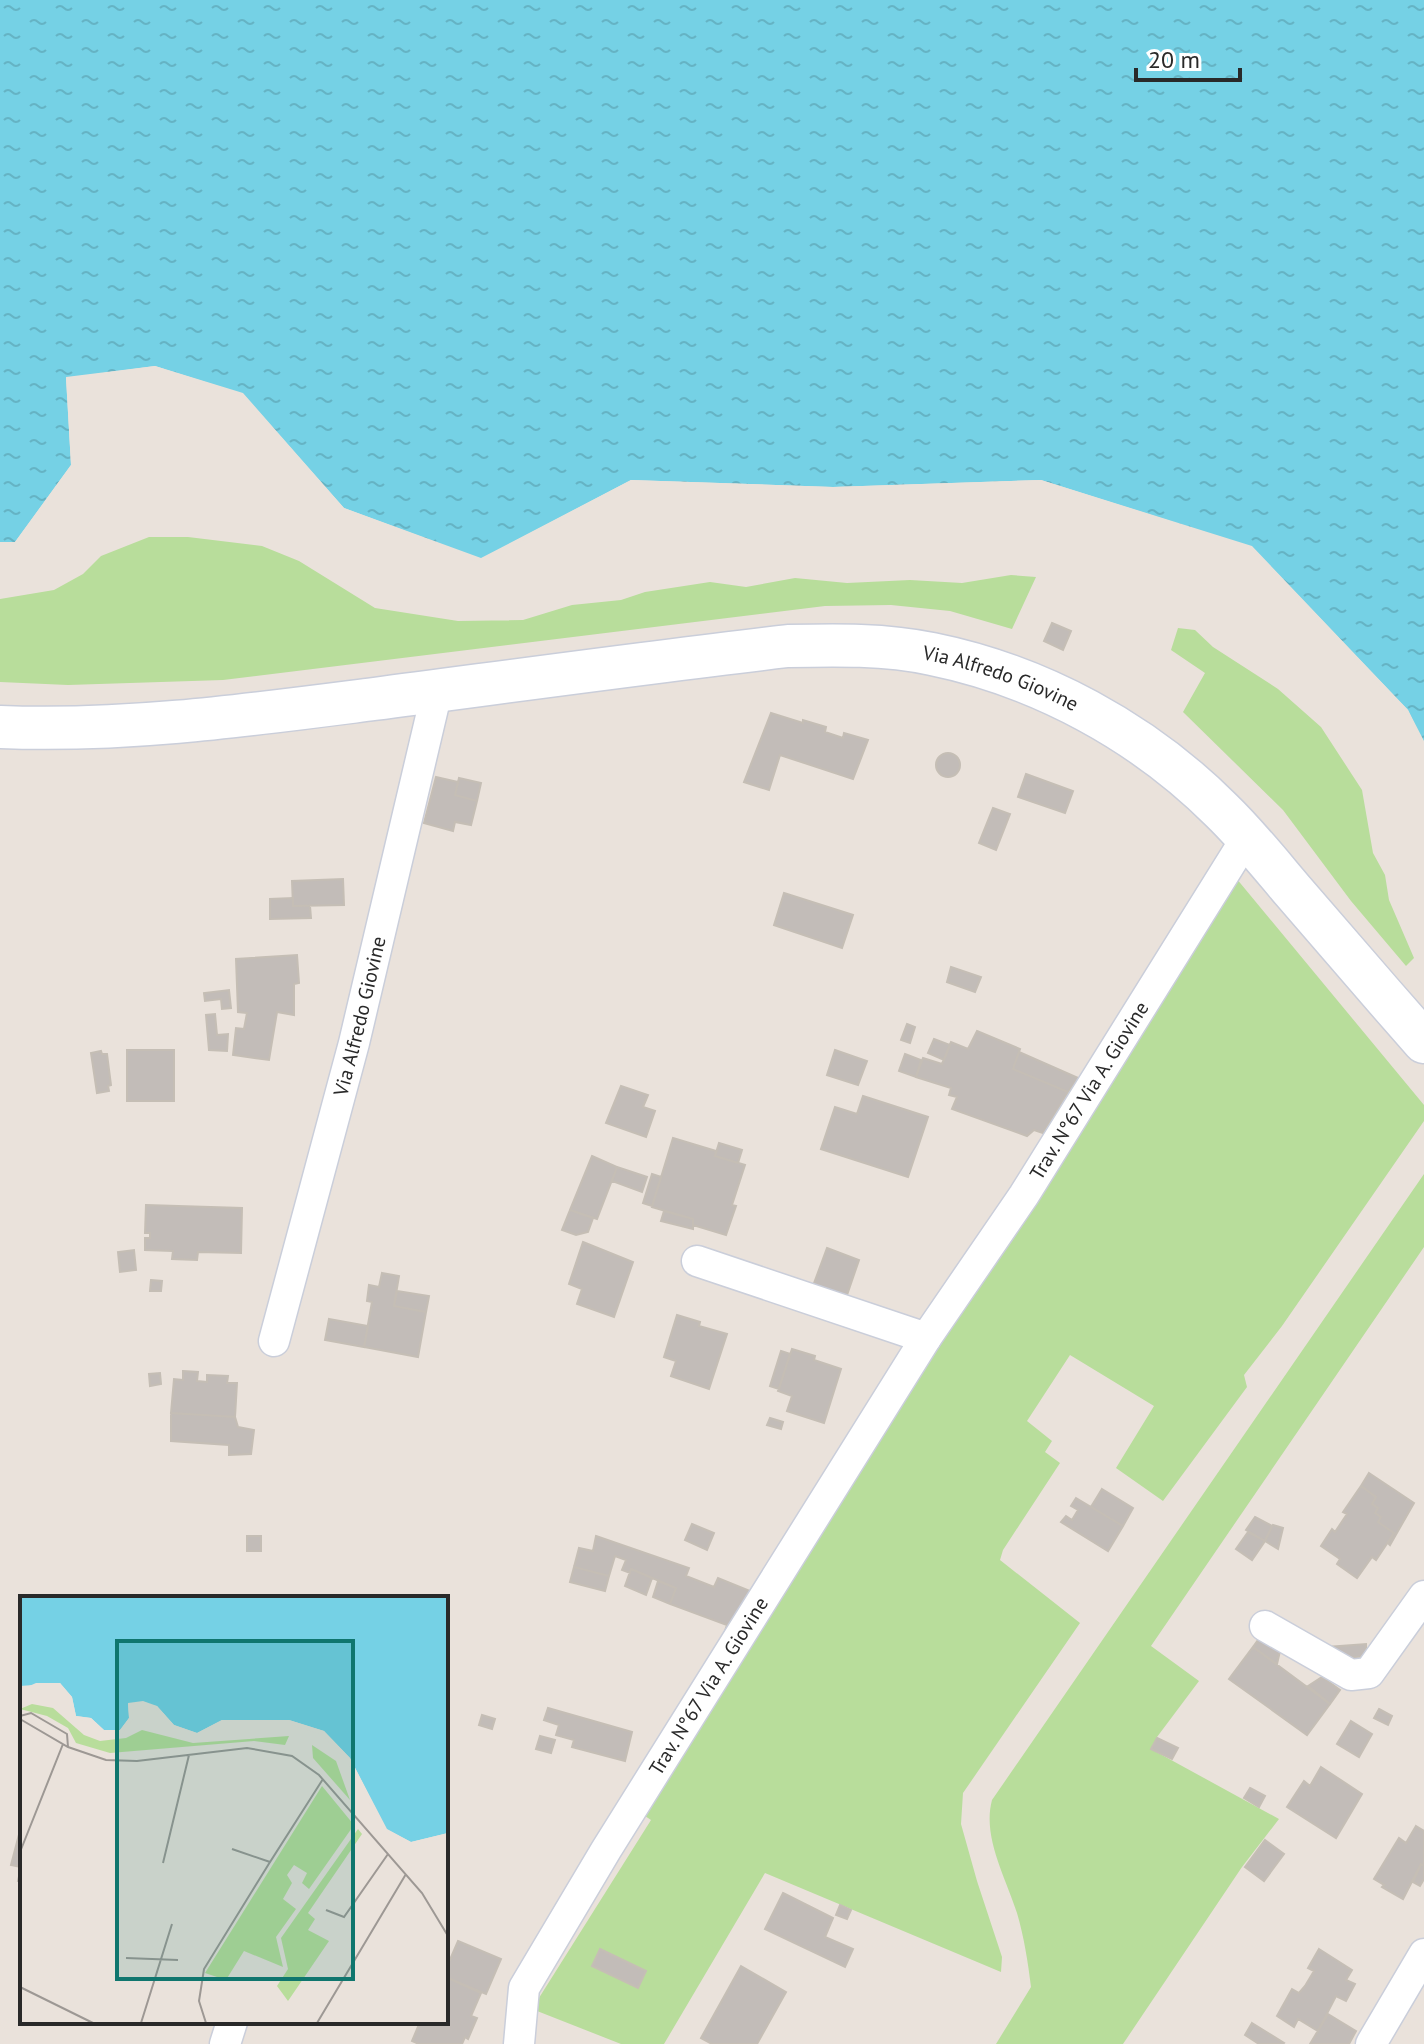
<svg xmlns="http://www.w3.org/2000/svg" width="1424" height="2044" viewBox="0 0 1424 2044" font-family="'PT Sans',sans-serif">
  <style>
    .grass { fill: #b8dd9b }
    .water { fill: url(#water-ripples) }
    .pier { fill: #eae2db }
    .building { fill: #c2bcb8; stroke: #c5beb5; stroke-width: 2 }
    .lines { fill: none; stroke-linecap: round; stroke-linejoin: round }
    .street-casing { stroke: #caceda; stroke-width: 33 }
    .secondary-casing { stroke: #caceda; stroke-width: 45 }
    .street { stroke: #fff; stroke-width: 30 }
    .secondary { stroke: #fff; stroke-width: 42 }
    .labels { text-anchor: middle; stroke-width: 7; stroke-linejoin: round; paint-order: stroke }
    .street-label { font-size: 20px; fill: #292929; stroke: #fff }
    .inset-road { fill: none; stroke: #9d9894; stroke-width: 2 }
    .view { fill: #0f766e; fill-opacity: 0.15; stroke: #0f766e; stroke-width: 4 }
    .inset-edge { fill: none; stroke: #292929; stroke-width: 4 }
  </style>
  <defs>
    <pattern id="water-ripples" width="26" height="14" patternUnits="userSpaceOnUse" patternTransform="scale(2)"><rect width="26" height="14" fill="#75d1e5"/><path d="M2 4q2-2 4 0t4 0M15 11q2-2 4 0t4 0" fill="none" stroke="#65b3c4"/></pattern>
  </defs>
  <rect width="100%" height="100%" fill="#eae2db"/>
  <!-- grass -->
  <path class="grass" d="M149,537H188L262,546L299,561L375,608L458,621L523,620L572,605L621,600L645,592L710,582L746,587L795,578L847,583L910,580L962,583L1011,575L1036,577L1012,629L950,611L891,605L825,606L223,680L68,685L0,682V599L54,590L83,574L101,556Z
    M1178,628L1195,630L1213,647L1278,689L1321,727L1362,790L1373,853L1385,875L1389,900L1414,958L1406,966L1351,901L1283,810L1183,712L1205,673L1171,650Z
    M1236,878L1424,1105V1121L1282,1326L1244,1375L1247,1387L1163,1501L1116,1468L1154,1406L1070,1355L1027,1421L1052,1441L1045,1452L1060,1463L1003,1550L1000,1560L1080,1623L963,1793L961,1824L977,1881L1002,1957L1001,1972L765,1873L664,2044H621L532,2009L651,1820L639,1812Z
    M1424,1174V1247L1151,1646L1199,1681L1157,1737L1151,1749L1279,1819L1242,1867L1123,2044H996L1031,1987C1028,1962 1024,1937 1017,1913C1006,1878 982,1837 992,1800Z"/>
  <!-- water -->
  <path class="water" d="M0,0H1424V741L1408,710L1252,547L1041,480L833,487L631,480L481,559L344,508L243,394L155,366L66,378L71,465L15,542H0Z"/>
  <!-- pier -->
  <path class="pier" d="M155,366L243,393L344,508L481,558L631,480L833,487L1041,480L1252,546L1408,710L1424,745L1405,713L1249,550L1040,484L833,491L632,484L480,563L342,511L241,397L154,371L70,381L75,466L18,545L0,546V542H15L71,465L66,377Z"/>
  <!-- building -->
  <path class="building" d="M1052,623L1071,631L1063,650L1044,641Z
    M771,713L803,723V720L826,727L825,732L843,738L844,733L868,740L853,779L780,755L769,790L744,782Z
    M936 765a12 12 0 1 1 24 0a12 12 0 1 1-24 0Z
    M1026,774L1073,791L1065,813L1018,797Z
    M436,777L458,782L455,795L477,801L471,825L455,822L453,831L424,823Z
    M459,778L481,783L477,801L455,795Z
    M993,808L1010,814L996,850L979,843Z
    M343,879L344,905L293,906L292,881Z
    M784,893L853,915L842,948L774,925Z
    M293,898V906H310L311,918L270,919V899Z
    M297,955L299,983L294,984V1015L277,1012L269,1060L233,1055L236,1028L244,1029L247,1013L238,1012L236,959Z
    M951,967L981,977L975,992L947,982Z
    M229,990L231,1008L222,1009L221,999L205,1001L204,993Z
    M215,1014L217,1035L228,1034L227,1051L209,1050L206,1015Z
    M907,1024L915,1027L910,1043L901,1040Z
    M977,1031L1020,1049L1013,1069L1068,1092L1043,1133L1034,1130L1027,1136L952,1109L957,1097L949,1095L951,1088L916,1077L923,1058L942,1064L951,1042L968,1049Z
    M934,1039L950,1045L944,1060L928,1053Z
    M127,1050H174V1101H127Z
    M835,1050L867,1061L858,1085L827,1075Z
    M101,1051L102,1054H107L111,1085L108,1086L109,1091L97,1093L91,1053Z
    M1019,1052L1078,1078L1068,1092L1013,1069Z
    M905,1054L921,1060L916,1077L899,1071Z
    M621,1086L648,1095L643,1107L655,1111L646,1137L606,1123Z
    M863,1096L928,1117L908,1177L821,1149L835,1107L857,1114Z
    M673,1138L716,1151L715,1156L745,1165L732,1205L736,1206L726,1235L693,1225V1219L652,1207Z
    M719,1143L742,1150L738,1163L715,1156Z
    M592,1156L617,1167L597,1219L570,1210Z
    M617,1167L647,1177L642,1192L612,1181Z
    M652,1174L661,1177L652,1206L643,1203Z
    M146,1205L242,1208L241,1253L198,1252L197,1260L172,1259L173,1251L145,1250V1238H150V1233H145Z
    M570,1210L593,1218L588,1232L576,1235L562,1230Z
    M664,1211L693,1219V1229L661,1221Z
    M583,1242L633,1262L614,1317L577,1304L582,1289L569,1284Z
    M827,1248L859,1260L846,1298L813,1286Z
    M134,1250L136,1270L120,1272L118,1252Z
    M382,1273L399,1276L394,1306L426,1312L418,1357L364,1347L372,1302L367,1301L369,1285L379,1287Z
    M151,1280L162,1281L161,1291H150Z
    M397,1291L429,1296L426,1312L394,1306Z
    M677,1315L700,1322L699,1326L727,1334L709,1389L671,1376L676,1361L664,1357Z
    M329,1319L368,1326L364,1347L325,1340Z
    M792,1349L815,1356L814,1360L841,1369L824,1423L787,1411L792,1396L778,1391Z
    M781,1351L790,1354L779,1389L770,1386Z
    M183,1371L198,1372L197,1381L207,1382V1375L228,1376L227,1383H237L235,1417L171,1413L174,1379L183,1380Z
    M160,1373L161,1384L150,1386L149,1374Z
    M171,1413L235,1417L238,1427L254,1430L251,1454L229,1455V1445L171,1441Z
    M770,1418L783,1422L781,1429L767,1425Z
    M1369,1473L1414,1503L1390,1545L1388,1543L1394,1533L1378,1522L1381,1517L1375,1513L1378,1508L1372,1504L1376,1497L1361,1486Z
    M1361,1486L1376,1497L1372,1504L1378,1508L1375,1513L1381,1517L1378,1522L1394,1533L1376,1560L1372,1557L1357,1578L1337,1564L1340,1559L1321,1546L1332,1529L1335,1532L1347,1514L1343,1512Z
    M1102,1489L1133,1508L1123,1526L1091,1507Z
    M1076,1498L1123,1526L1108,1551L1061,1522L1066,1516L1072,1520L1078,1510L1071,1506Z
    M1255,1517L1272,1526L1265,1541L1246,1530Z
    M692,1524L714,1533L707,1550L685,1540Z
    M1273,1525L1283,1528L1278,1549L1265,1541Z
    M1248,1532L1265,1541L1252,1560L1236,1549Z
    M247,1536H261V1551H247Z
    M596,1536L689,1568L686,1576L714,1587L718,1578L750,1591L732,1633L725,1631L727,1625L670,1604L676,1588L631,1569L630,1573L622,1570L626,1560L615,1556L609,1576L574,1567L579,1548L593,1551Z
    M574,1567L609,1576L605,1591L570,1582Z
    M631,1569L652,1578L646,1595L625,1586Z
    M658,1581L676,1588L670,1604L653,1597Z
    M1263,1633L1281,1647L1277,1664L1253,1647Z
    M1366,1644V1656L1328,1660L1327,1647Z
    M1253,1647L1330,1704L1307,1735L1229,1679Z
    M1322,1677L1340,1690L1330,1704L1308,1686Z
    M548,1708L632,1732L625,1761L572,1747L574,1740L556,1735L559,1725L544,1720Z
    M1379,1709L1392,1716L1388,1725L1374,1718Z
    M482,1715L495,1719L492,1729L479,1725Z
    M1351,1721L1372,1734L1359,1757L1337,1744Z
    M540,1736L555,1740L551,1753L536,1749Z
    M1157,1738L1178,1748L1172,1759L1151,1749Z
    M1321,1767L1362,1794L1336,1838L1287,1807L1304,1781L1310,1786Z
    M1250,1788L1265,1796L1259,1807L1244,1798Z
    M22,1823V1882L18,1881L21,1867L11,1865Z
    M1416,1826L1424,1831V1866L1421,1864L1403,1899L1382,1887L1384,1885L1374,1879L1399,1838L1406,1843Z
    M1265,1840L1284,1854L1264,1881L1245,1867Z
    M1421,1864L1424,1866V1879L1420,1886L1413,1882Z
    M783,1893L833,1918L825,1937L853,1949L845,1967L765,1929Z
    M840,1905L851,1910L847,1919L836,1915Z
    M458,1941L501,1959L486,1994L448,1978L446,1983V1961L449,1962Z
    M600,1949L646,1971L638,1988L592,1966Z
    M1319,1949L1352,1970L1346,1980L1355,1984L1346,2001L1336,1996L1318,2031L1298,2019L1294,2027L1277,2016L1292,1989L1299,1993L1305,1986L1314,1971L1308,1968Z
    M741,1966L786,1992L757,2044H712L701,2038Z
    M448,1978L481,1993L471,2016L477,2018L468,2039L465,2037L462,2044H419L412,2041L420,2022H446Z
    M1328,2014L1356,2031L1349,2044H1310Z
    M1252,2023L1284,2043L1283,2044H1259L1245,2035Z"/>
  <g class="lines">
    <defs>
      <g id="street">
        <path id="s1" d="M697,1261L926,1338L1024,1195L1247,837"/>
        <path id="s2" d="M274,1341L354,1043L437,691"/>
        <path d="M1265,1626L1351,1675L1369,1673L1424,1596"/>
        <path d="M225,2044L232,2022"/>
        <path id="s3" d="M519,2044L524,1988L606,1850L926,1338"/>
        <path d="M1371,2044L1424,1954"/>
      </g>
      <g id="secondary">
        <path id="s4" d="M0,727C126,732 249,715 374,699C512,681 650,662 788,646C836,645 885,644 932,654C1040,676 1143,732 1221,810C1247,835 1270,864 1293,891C1337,942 1380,992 1424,1042"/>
      </g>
    </defs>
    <!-- street casing -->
    <use href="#street" class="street-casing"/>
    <!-- secondary casing -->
    <use href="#secondary" class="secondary-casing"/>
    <!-- street -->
    <use href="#street" class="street"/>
    <!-- secondary -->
    <use href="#secondary" class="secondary"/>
  </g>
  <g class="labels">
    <!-- street labels -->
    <g class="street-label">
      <text dy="7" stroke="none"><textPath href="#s4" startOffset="1010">Via Alfredo Giovine</textPath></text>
      <text dy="7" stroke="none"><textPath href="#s2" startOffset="336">Via Alfredo Giovine</textPath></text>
      <text dy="7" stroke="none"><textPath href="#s1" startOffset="538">Trav. N°67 Via A. Giovine</textPath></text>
      <text dy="7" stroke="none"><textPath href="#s3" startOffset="410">Trav. N°67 Via A. Giovine</textPath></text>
    </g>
  </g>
  <!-- overview -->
  <g transform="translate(20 1596)">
    <rect width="428" height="428" fill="#eae2db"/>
    <path d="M12,108L33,112L64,139L80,145L106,142L122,134L173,147L269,140L265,149L234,145L90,157L56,147L48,132L27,120L0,113ZM292,149L316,165L330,204L293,162ZM302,190L334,229L289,293L282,287L287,277L274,269L267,279L272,287L263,303L276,313L256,341L263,371L224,355L206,384L185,377ZM338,233L342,238L288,317L295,323L288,334L309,345L268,405L257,390L268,373L261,342Z" fill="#b8dd9b"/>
    <path d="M0,1H428V237L391,246L366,233L330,162L304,135L269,124H202L177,137L154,129L137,110L108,107L109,122L100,134H84L71,122L56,120L52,101L40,87L0,90Z" fill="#75d1e5"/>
    <path d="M16,87H40L52,101L56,120L71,122L84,134H100L109,122L108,107L123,105L137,110L154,129L177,137L202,124H269L304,135L330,162L367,233L391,246L428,237V241L391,250L364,236L327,165L302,139L269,128H202L176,141L152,132L135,113L122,110L112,111L113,123L102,138H83L69,126L53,123L48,103L38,91L0,94Z" fill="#eae2db"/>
    <path class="inset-road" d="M0,120L11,117L47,138L48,151M0,123L48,151L86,164L117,165L227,152L272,160L299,179L402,297L428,340M212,253L250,266L303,183M0,256L43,148M143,267L169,159M306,314L324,321L368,258M106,362L158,364M0,391L73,427M121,427L152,328M186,427L179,405L184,373L250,266M297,427L386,278"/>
    <path class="view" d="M97,45H333V383H97Z"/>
    <rect width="428" height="428" class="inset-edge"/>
  </g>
  <!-- scale -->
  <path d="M1136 68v12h104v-12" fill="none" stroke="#292929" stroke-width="4"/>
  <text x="1148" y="68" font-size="24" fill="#292929" stroke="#ffffff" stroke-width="6" paint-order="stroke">20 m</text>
</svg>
